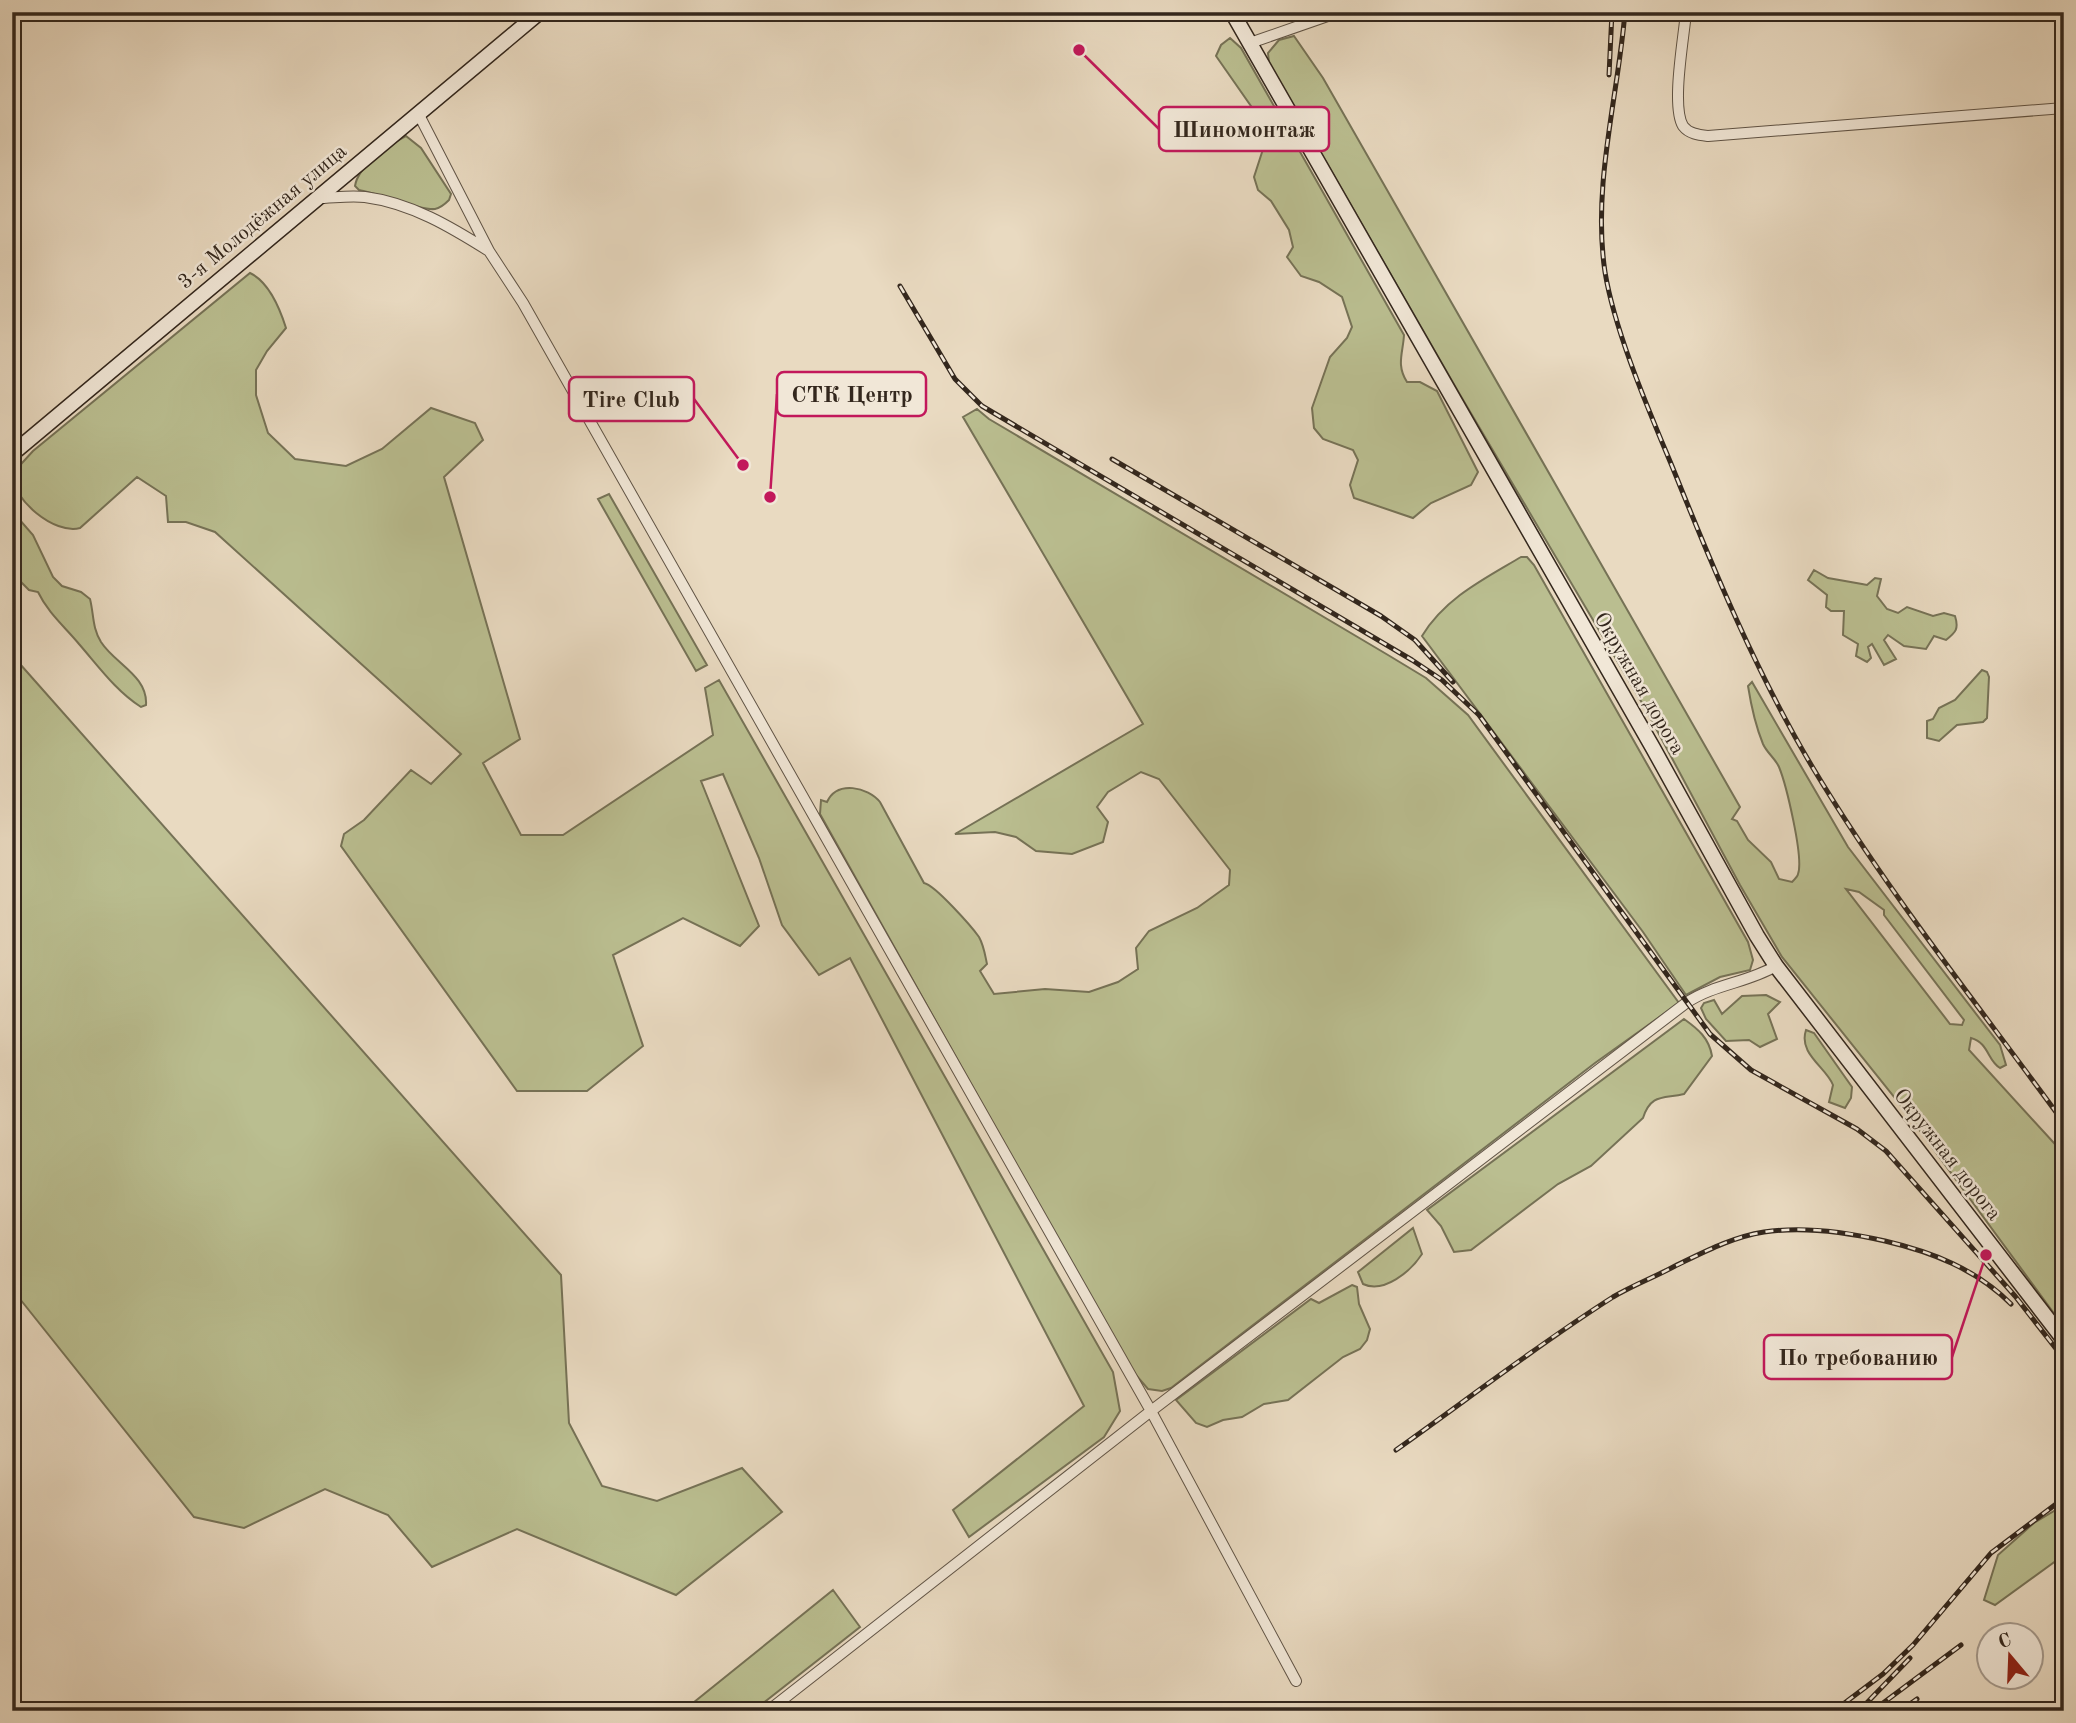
<svg xmlns="http://www.w3.org/2000/svg" width="2076" height="1723" viewBox="0 0 2076 1723" font-family="'Old Standard TT',serif">
  <style>
    .green { fill: #babe90; stroke: #767256; stroke-width: 2; fill-rule: evenodd }
    .lines { fill: none; stroke-linecap: round; stroke-linejoin: round }
    .street-casing { stroke: #605446; stroke-width: 12 }
    .secondary-casing { stroke: #33271d; stroke-width: 17 }
    .street { stroke: #f1e7d7; stroke-width: 10 }
    .secondary { stroke: #f1e7d7; stroke-width: 14 }
    .rail-casing { stroke: #33271d; stroke-width: 5 }
    .rail { stroke: #f1e7d7; stroke-width: 2.5; stroke-dasharray: 8; stroke-linecap: butt }
    .labels { text-anchor: middle; stroke-width: 5; stroke-linejoin: round; paint-order: stroke }
    .street-label { font-size: 21px; fill: #33271d; stroke: #f1e7d7 }
    .leader { fill: none; stroke: #c2185b; stroke-width: 2.5 }
    .callout-dot { fill: #c2185b; stroke: #f1e7d7; stroke-width: 2.5 }
    .callout { fill: #f1e7d7; stroke: #c2185b; stroke-width: 2.5 }
    .callout-label { font-size: 23px; text-anchor: middle; font-weight: bold; fill: #33271d }
  </style>
  <rect width="100%" height="100%" fill="#e9dac1"/>
  <filter id="stains"><feTurbulence type="fractalNoise" baseFrequency=".00286" numOctaves="4"/><feColorMatrix values="0 0 0 0 .2 0 0 0 0 .09 0 0 0 0 .02 0 0 0 .5 -.17"/></filter>
  <radialGradient id="worn" r=".72"><stop offset=".6" stop-color="#630" stop-opacity="0"/><stop offset="1" stop-color="#630" stop-opacity=".3"/></radialGradient>
  <!-- green -->
  <path class="green" d="M1294,36L1323,78L1740,807L1732,819L1737,821L1748,840L1771,862L1779,879L1792,882C1793,881 1798,876 1798,874C1804,858 1786,784 1779,767C1775,758 1767,753 1763,744C1756,727 1751,705 1748,686L1752,682L1848,847L2000,1045L2006,1065L2000,1068C1987,1060 1989,1043 1971,1038L1969,1050L2064,1154V1327L1907,1113L1782,957L1740,885L1645,708L1459,393L1269,63L1268,53L1279,40ZM1846,889L1859,892L1884,910V915L1964,1020L1962,1025L1950,1024Z
    M1230,38L1241,48L1404,335C1403,353 1396,365 1407,382H1420L1437,391L1478,472L1471,485L1431,503L1413,518L1354,498L1350,485L1358,460L1353,450L1323,439L1314,428L1312,408L1330,357L1347,338L1352,327L1342,297L1319,282L1301,276L1287,257L1293,247L1289,230L1271,201L1258,190L1254,177L1265,143L1253,109L1216,56L1221,45Z
    M406,136L421,148L451,194L449,200C445,204 441,208 435,209C421,211 377,193 359,190L355,186C358,166 388,145 406,136Z
    M250,273C269,282 280,309 286,328L267,351L256,370V395L268,433L295,459L346,466L382,449L431,408L475,423L483,440L444,477L520,739L483,763L521,835H563L713,735L705,688L719,680L1113,1372L1120,1411L1104,1437L969,1537L953,1510L1084,1406L850,958L819,975L782,925L759,858L723,774L701,781L759,926L740,946L683,918L613,955L643,1046L587,1091H517L341,846L344,834L364,820L411,770L431,784L461,754L215,532L186,522H168L166,496L137,477L80,528C54,535 12,499 12,474L33,451Z
    M977,409L989,419L1388,655L1426,678L1468,715L1679,1003L1595,1063L1171,1388L1162,1391L1148,1389L1129,1367L820,814L821,800L827,802C837,780 868,787 880,802L924,883C935,885 972,927 979,937C984,946 985,955 987,964L980,971L994,994L1045,989L1089,992L1118,982L1138,969L1136,948L1149,931L1197,908L1229,885L1230,870L1159,779L1141,772L1108,792L1097,807L1108,822L1103,842L1072,854L1036,851L1016,837L995,832L955,834L1143,724L963,417Z
    M609,494L707,665L696,671L598,499Z
    M12,511L33,535L53,577L62,586L81,592L90,599C94,615 92,627 101,642C115,664 148,676 146,705L141,707C116,691 99,667 79,644C65,627 48,613 38,592L29,590L20,581L12,584Z
    M1521,557H1527L1534,565L1748,942L1753,960L1750,970L1720,977L1686,995L1643,932L1422,636C1445,598 1484,579 1521,557Z
    M1814,570L1828,578L1862,584L1867,585L1875,578L1881,579L1877,596L1887,609L1898,613L1907,607L1933,616L1944,613L1955,616C1959,629 1956,632 1946,640L1934,636L1926,649L1904,646L1888,635L1884,640L1896,659L1884,665L1872,644L1868,647L1871,658L1867,662L1856,656L1858,644L1843,635L1844,611H1831L1826,607L1827,595L1808,580Z
    M12,655L561,1275L569,1423L602,1486L657,1501L742,1468L782,1512L676,1595L517,1529L432,1567L388,1515L325,1489L244,1528L194,1517L12,1289Z
    M1982,670L1987,672L1989,677L1987,718L1983,722L1957,725L1939,741L1927,738V721L1933,719L1939,708L1955,700Z
    M1766,995L1780,1002L1768,1014L1777,1039L1760,1047L1749,1040L1726,1041L1706,1019L1701,1008L1704,1003L1714,1000L1722,1014L1742,996Z
    M1684,1019C1698,1029 1709,1038 1712,1056L1684,1094C1664,1099 1651,1093 1643,1118L1591,1166L1558,1184L1471,1250L1454,1252L1441,1226L1427,1210Z
    M1806,1030L1814,1033L1852,1087L1851,1098L1845,1108L1829,1102L1833,1085C1826,1067 1798,1054 1806,1030Z
    M1413,1228L1422,1254C1411,1271 1384,1294 1363,1284L1358,1272Z
    M1352,1285L1357,1287L1359,1304L1370,1329L1367,1340L1360,1349L1343,1357L1288,1400L1264,1404L1242,1417L1223,1420L1207,1427L1196,1423L1176,1400L1311,1299L1319,1303Z
    M2064,1505V1555L1995,1605L1984,1600L1998,1555L2034,1523Z
    M833,1590L860,1627L753,1711H683Z"/>
  <g class="lines">
    <defs>
      <path id="street" d="M1686,12C1684,37 1671,106 1683,126C1689,134 1699,135 1708,136L2064,108
        M1250,43L1339,12
        M418,113L489,251L523,303L1151,1411L1296,1681
        M317,198C332,198 350,195 365,197C411,203 451,227 489,251
        M768,1711L1151,1411L1686,1003C1714,984 1747,983 1776,966"/>
      <path id="secondary" d="M1232,12L1653,748L1757,936L1776,966L2064,1340
        M12,454L540,12"/>
    </defs>
    <!-- street casing -->
    <use href="#street" class="street-casing"/>
    <!-- secondary casing -->
    <use href="#secondary" class="secondary-casing"/>
    <!-- street -->
    <use href="#street" class="street"/>
    <!-- secondary -->
    <use href="#secondary" class="secondary"/>
    <defs>
      <path id="rail" d="M1625,12C1618,97 1592,186 1605,272C1615,333 1650,413 1674,471C1715,573 1757,674 1813,768C1888,893 1979,1006 2064,1123
        M1609,75L1612,12
        M900,286L955,379L982,406L1412,660L1442,680L1479,715L1710,1034L1751,1070L1857,1129L1886,1151L2015,1296L2057,1350
        M1112,459L1381,616L1415,640L1453,682
        M1396,1450C1468,1399 1539,1344 1613,1297C1633,1285 1655,1277 1675,1266C1704,1252 1732,1237 1764,1232C1804,1226 1846,1232 1885,1241C1932,1252 1976,1269 2011,1304
        M1875,1709L1961,1645
        M1834,1711L1883,1674L1913,1645L1991,1553L2064,1498
        M1859,1711L1910,1658
        M1900,1711L1917,1699"/>
    </defs>
    <!-- rail casing -->
    <use href="#rail" class="rail-casing"/>
    <!-- rail -->
    <use href="#rail" class="rail"/>
  </g>
  <g class="labels">
    <!-- street labels -->
    <g class="street-label">
      <text transform="translate(262 216) rotate(-40)" y="7">3-я Молодёжная улица</text>
      <text transform="translate(1640 683) rotate(60)" y="7">Окружная дорога</text>
      <text transform="translate(1948 1154) rotate(52)" y="7">Окружная дорога</text>
    </g>
  </g>
  <!-- callouts -->
  <path class="leader" d="M1079 50L1159 129M770 497L777 394M743 465L694 399M1986 1255L1952 1357"/>
  <g class="callout-dot">
    <circle cx="1079" cy="50" r="7"/>
    <circle cx="770" cy="497" r="7"/>
    <circle cx="743" cy="465" r="7"/>
    <circle cx="1986" cy="1255" r="7"/>
  </g>
  <g class="callout">
    <rect x="1159" y="107" width="170" height="44" rx="7"/>
    <rect x="777" y="372" width="149" height="44" rx="7"/>
    <rect x="569" y="377" width="125" height="44" rx="7"/>
    <rect x="1764" y="1335" width="188" height="44" rx="7"/>
  </g>
  <g class="callout-label">
    <text x="1244" y="137">Шиномонтаж</text>
    <text x="852" y="402">СТК Центр</text>
    <text x="631" y="407">Tire Club</text>
    <text x="1858" y="1365">По требованию</text>
  </g>
  <!-- margin -->
  <rect width="2076" height="1723" fill="none" stroke="#e9dac1" stroke-width="42"/>
  <rect x="14" y="14" width="2048" height="1695" fill="none" stroke="#33271d" stroke-width="3.5"/>
  <rect x="21" y="21" width="2034" height="1681" fill="none" stroke="#33271d" stroke-width="2"/>
  <!-- north arrow -->
  <g transform="translate(2010 1656) rotate(341)"><circle r="33" fill="#f1e7d7" stroke="#a59a8d" stroke-width="2"/>
  <path d="M0-5L12 26L0 18L-12 26Z" fill="#8f2418"/>
  <text y="-10" font-size="19" font-weight="bold" text-anchor="middle" fill="#33271d">С</text>
  </g>
  <rect width="100%" height="100%" filter="url(#stains)"/>
  <rect width="100%" height="100%" fill="url(#worn)"/>
</svg>
